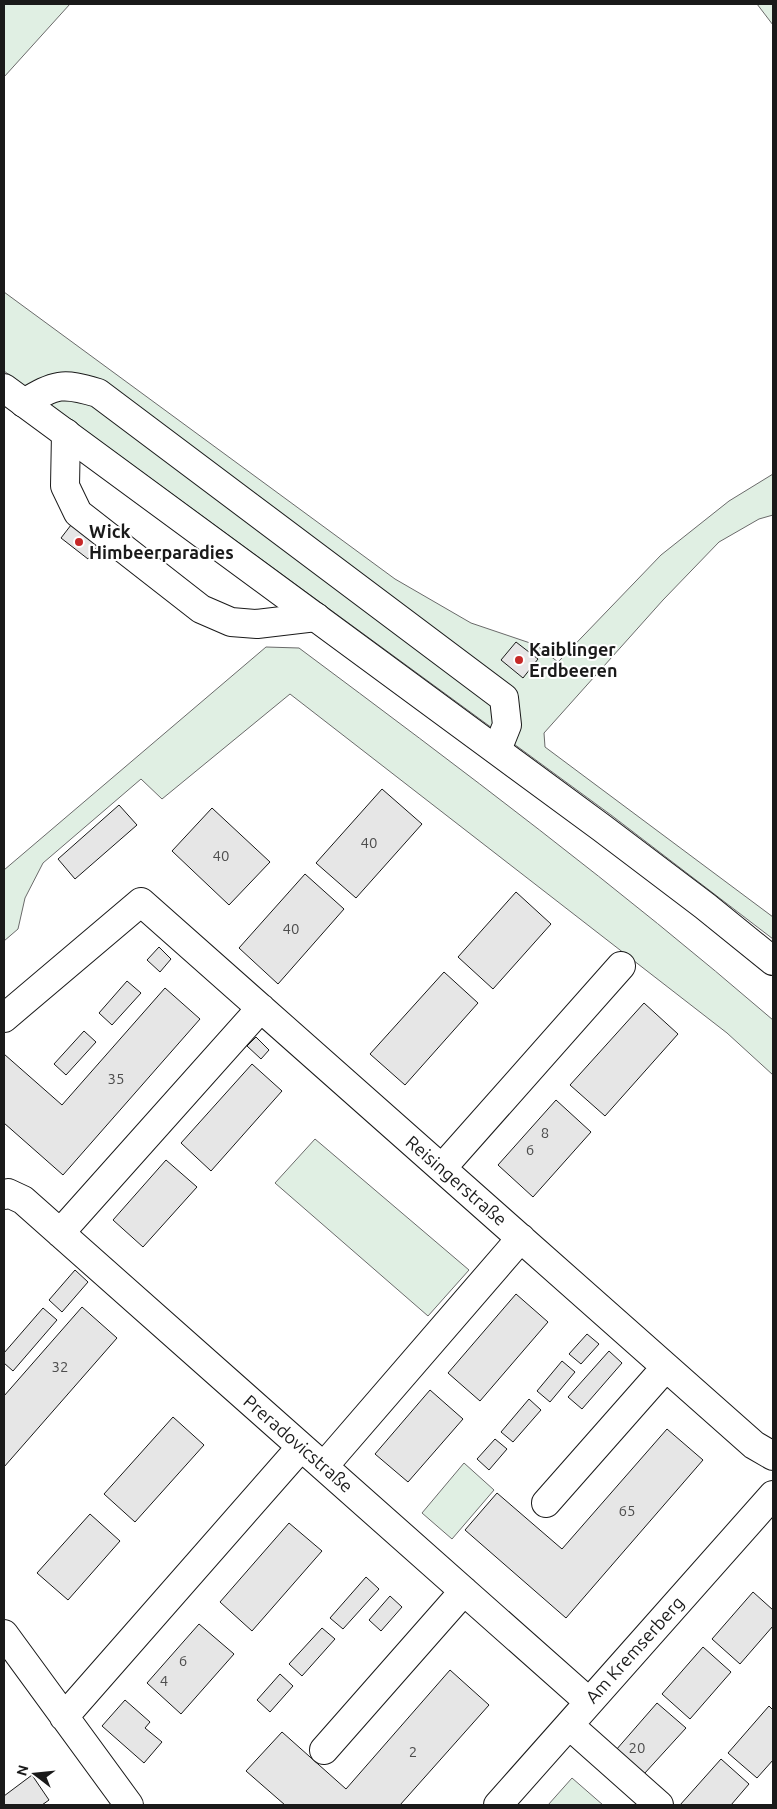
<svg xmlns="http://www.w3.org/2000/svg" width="777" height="1809" viewBox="0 0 777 1809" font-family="Ubuntu,sans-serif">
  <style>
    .green { fill: #e0efe3; stroke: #6a6a6a }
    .building { fill: #e6e6e6; stroke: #1a1a1a }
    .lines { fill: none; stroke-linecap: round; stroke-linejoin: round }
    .minor-casing { stroke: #1a1a1a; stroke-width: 30 }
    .major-casing { stroke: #1a1a1a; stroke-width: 30 }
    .minor { stroke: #fff; stroke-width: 28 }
    .major { stroke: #fff; stroke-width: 28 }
    .poi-dot { fill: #c62828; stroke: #fff; stroke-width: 2 }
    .labels { text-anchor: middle; stroke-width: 4; stroke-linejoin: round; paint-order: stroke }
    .number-label { font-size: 15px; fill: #4d4d4d }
    .poi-label { font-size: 18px; font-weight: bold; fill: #1a1a1a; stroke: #fff; text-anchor: start }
    .street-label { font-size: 18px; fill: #1a1a1a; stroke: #fff }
  </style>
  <rect width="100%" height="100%" fill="#fff"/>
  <!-- green -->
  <path class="green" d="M4,4H70L4,77Z
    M757,4H773V25Z
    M4,292L395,579L471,623L536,645L558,662L661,555L729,501L773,474V515L759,519L719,542L663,600L544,733L545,747L773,917V939L611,815L4,371Z
    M266,647L299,648C460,768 621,889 773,1020V1075L727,1033L290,694L162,799L141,779L43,863L25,898L18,929L4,941V870Z
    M315,1139L469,1270L428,1316L275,1183Z
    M464,1463L494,1490L452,1539L422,1513Z
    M572,1778L603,1805H548Z"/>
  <!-- building -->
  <path class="building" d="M71,525L98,546L88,559L61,538Z
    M516,642L538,659L523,678L501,660Z
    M382,789L422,824L356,898L316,863Z
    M119,805L137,825L75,879L58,859Z
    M212,808L270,862L229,905L172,851Z
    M305,874L344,909L278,984L239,948Z
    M516,892L551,924L493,989L458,957Z
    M159,947L171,959L160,972L147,960Z
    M444,972L478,1003L405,1085L370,1054Z
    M127,981L141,993L112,1025L99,1013Z
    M165,988L200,1019L63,1175L4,1123V1054L62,1105Z
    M644,1003L678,1034L605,1116L570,1085Z
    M84,1031L96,1042L66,1075L54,1064Z
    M256,1037L269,1050L261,1059L247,1046Z
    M252,1064L282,1091L211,1171L181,1143Z
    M556,1100L591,1132L533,1197L498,1165Z
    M166,1160L197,1187L143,1247L113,1220Z
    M75,1270L88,1282L62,1312L49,1300Z
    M516,1294L548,1322L480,1401L448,1373Z
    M82,1307L117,1338L4,1467V1396Z
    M43,1308L57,1320L13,1371L4,1363V1353Z
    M587,1334L599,1344L581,1364L569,1354Z
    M609,1351L622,1363L582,1409L568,1397Z
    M562,1361L575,1372L550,1402L537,1391Z
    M430,1390L463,1419L408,1482L375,1454Z
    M529,1399L541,1410L513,1442L501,1432Z
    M173,1417L204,1445L135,1522L104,1494Z
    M667,1429L703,1460L566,1618L465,1530L497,1493L562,1549Z
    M495,1439L507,1449L489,1470L477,1459Z
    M90,1514L120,1541L68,1600L37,1573Z
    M289,1523L322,1551L252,1631L220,1602Z
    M366,1577L379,1589L343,1629L330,1618Z
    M753,1592L773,1610V1626L740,1664L712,1639Z
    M390,1596L402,1607L381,1631L369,1620Z
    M199,1624L234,1654L181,1714L147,1683Z
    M322,1628L335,1639L302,1676L289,1664Z
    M703,1647L731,1672L690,1719L662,1694Z
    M450,1670L489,1705L400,1805H285L246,1771L282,1732L346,1789Z
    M280,1674L293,1686L270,1712L257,1700Z
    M125,1700L150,1722L145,1728L162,1742L144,1763L102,1726Z
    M657,1703L686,1728L644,1774L616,1750Z
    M769,1706L773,1710V1760L757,1778L728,1753Z
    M721,1759L749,1784L731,1805H680Z
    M32,1775L49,1800L42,1805H4V1796Z"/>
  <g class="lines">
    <defs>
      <path id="minor" d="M24,403C56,384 62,382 98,393L504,698L507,725L497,750
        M66,433L65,486L78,513L201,609L231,622L257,624L316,617
        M4,1018L141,902L754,1445L773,1456
        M442,1168L621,966
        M4,1195L8,1193L23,1200L589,1702
        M60,1233L261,1008
        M324,1466L521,1238
        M546,1503L666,1367
        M4,1634L129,1805
        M64,1717L301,1447
        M569,1725L659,1805
        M324,1750L464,1591
        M498,1805L773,1495"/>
      <path id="major" d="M4,388L602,828L705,906L773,961"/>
    </defs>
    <!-- minor casing -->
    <use href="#minor" class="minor-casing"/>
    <!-- major casing -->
    <use href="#major" class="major-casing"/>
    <!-- minor -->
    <use href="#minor" class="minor"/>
    <!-- major -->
    <use href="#major" class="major"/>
  </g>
  <!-- markers -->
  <g class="poi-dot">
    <circle cx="79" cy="542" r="5"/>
    <circle cx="519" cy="660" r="5"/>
  </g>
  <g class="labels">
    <!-- number labels -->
    <g class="number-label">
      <text x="369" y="848">40</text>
      <text x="221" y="861">40</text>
      <text x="291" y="934">40</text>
      <text x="116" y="1084">35</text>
      <text x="545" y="1138">8</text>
      <text x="530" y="1155">6</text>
      <text x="60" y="1372">32</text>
      <text x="627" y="1516">65</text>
      <text x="183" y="1666">6</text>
      <text x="164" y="1686">4</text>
      <text x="637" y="1753">20</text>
      <text x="413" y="1757">2</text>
    </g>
    <!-- poi labels -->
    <g class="poi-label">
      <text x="89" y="538">Wick<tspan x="89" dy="21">Himbeerparadies</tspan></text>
      <text x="529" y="656">Kaiblinger<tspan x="529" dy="21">Erdbeeren</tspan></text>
    </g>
    <!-- street labels -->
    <g class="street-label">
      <text transform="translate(456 1181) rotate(41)" y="6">Reisingerstraße</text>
      <text transform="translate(298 1444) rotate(41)" y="6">Preradovicstraße</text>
      <text transform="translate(635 1650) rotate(-48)" y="6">Am Kremserberg</text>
    </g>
  </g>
  <!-- border -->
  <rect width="777" height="1809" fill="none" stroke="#1a1a1a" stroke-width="10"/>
  <!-- north arrow -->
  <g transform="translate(35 1774) rotate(286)" stroke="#ffffff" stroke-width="4" paint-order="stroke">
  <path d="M0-4L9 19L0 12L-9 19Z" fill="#1a1a1a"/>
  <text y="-8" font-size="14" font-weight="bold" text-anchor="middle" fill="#1a1a1a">N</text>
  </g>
</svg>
